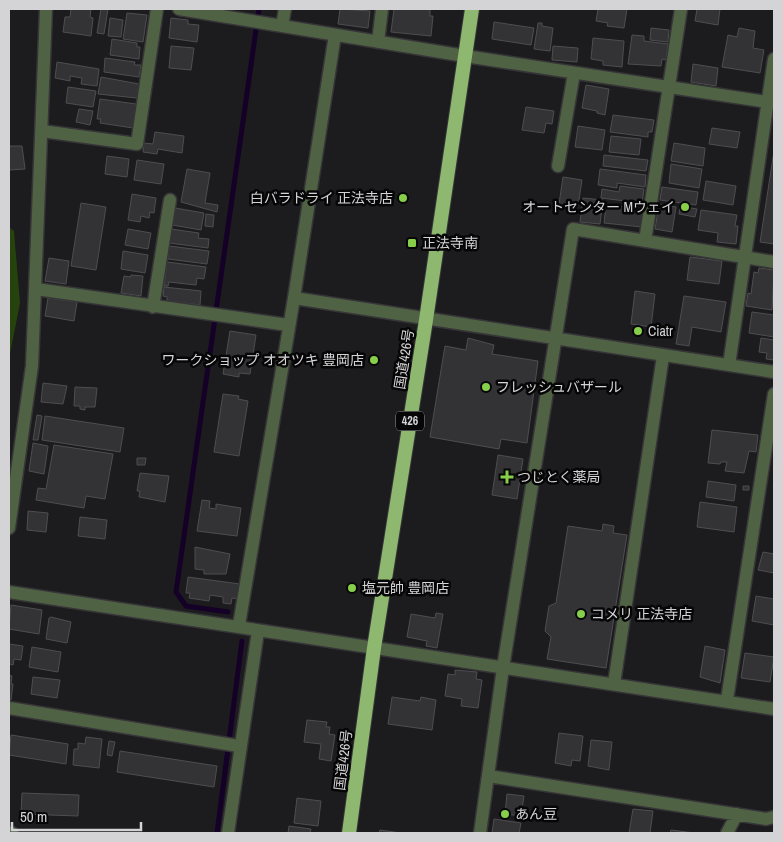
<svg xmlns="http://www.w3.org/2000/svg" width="783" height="842" viewBox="0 0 783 842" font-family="'Archivo Narrow','Noto Sans JP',sans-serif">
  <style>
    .green { fill: #26420d }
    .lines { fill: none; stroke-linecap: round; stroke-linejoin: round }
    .stream { stroke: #150028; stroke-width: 5 }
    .building { fill: #333235; stroke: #4e4d50 }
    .minor-casing { stroke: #363538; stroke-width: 15 }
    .tertiary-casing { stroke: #363538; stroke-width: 15 }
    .trunk-casing { stroke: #363538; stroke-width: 16 }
    .minor { stroke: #506244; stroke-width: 12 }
    .tertiary { stroke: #506244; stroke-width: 12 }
    .trunk { stroke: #8eb870; stroke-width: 14 }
    .poi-dot { fill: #87cf4a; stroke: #070607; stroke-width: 2 }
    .labels { text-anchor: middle; stroke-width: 5; stroke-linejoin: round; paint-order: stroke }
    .shield { fill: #070607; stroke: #969697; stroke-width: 1 }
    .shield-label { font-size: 12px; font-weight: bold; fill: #d4d3d5 }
    .poi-label { font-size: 14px; fill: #d4d3d5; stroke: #070607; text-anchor: start }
    .street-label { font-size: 14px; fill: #d4d3d5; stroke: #070607 }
  </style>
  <rect width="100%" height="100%" fill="#1c1b1e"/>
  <!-- green -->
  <path class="green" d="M9,227L14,231L20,303L9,359Z"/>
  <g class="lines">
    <!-- stream -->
    <path class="stream" d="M228,612L186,606L176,592L259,9
      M217,833L242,641"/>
  </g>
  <!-- building -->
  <path class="building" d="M71,9H91L90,17L93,18L91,36L63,32L65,17H70Z
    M101,9H108L104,34L97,33Z
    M340,9L370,11L368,28L338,24Z
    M394,9H430V16H433L431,36L391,32Z
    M598,9H627L624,28L607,26L608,23L596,21Z
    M697,9H720L718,25L695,21Z
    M127,13L147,15L143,42L123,39Z
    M110,18L123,20L121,37L108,36Z
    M171,18L188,20V24L199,25L197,42L169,38Z
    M494,22L534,28L531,45L492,39Z
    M538,23H542V26L553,28L550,51L534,49Z
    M651,28L669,30L668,42L650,40Z
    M739,28L755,31L753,48L764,50L760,73L722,67L728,35L737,37Z
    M632,35L644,36V41L668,44L666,60L662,59L661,66L628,64Z
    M593,38L624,41L622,67L603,65V61L591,59Z
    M112,39L137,43V47H140L139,59L110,55Z
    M171,46L194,48L191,70L169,68Z
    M553,46L578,48L577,62L552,60Z
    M105,58L135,62L134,65H141L139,77L104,72Z
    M57,62L99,69L97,86L81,84L82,78L70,76V81L55,78Z
    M693,64L718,68L716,86L691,82Z
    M101,77L139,84L137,98L98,94Z
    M586,85L609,89L605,115L597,113V111L582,108Z
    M68,87L96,91L93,107L66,103Z
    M100,99L136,104L133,128L100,123L101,119H97Z
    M526,107L554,111L552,124L546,123L544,133L522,130Z
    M79,109L93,111L90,125L76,122Z
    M613,115L654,120L652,132H648V137L610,132Z
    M578,126L605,130L602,150L575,147Z
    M712,128L740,132L737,148L709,144Z
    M155,132L184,136L182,153L158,149L157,154L143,152L144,143L153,144Z
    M611,136L641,139L639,155L609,152Z
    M674,143L705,148L703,166L671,161Z
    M9,146H22L25,169L9,170Z
    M774,151V244L760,242Z
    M604,155L648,160L646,171L603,166Z
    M107,156L129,159L127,177L105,174Z
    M137,160L164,164L161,184L134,180Z
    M671,164L702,169L699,188L669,183Z
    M187,169L210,173L205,203L218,205L217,212L181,202Z
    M600,169L646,175L645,187L617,183V188L598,185Z
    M563,177L582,180L578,206L559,204Z
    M706,181L736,186L733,205L703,200Z
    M620,186L644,189L642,203L601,198L602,189L619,192Z
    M662,187L698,192L696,205L660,200Z
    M132,194L156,198L154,213L150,212L149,218L141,216L140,222L128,220Z
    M583,198L603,200L600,224L580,222Z
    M81,203L106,207L96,270L71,266Z
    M659,204L676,207L672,232L655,229Z
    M606,205L644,209L642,227L604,223Z
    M680,206L697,209L695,217L679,214Z
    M175,208L204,213L201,230L172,225Z
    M701,210L737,215L735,226H738L736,244L717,242L718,233L698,230Z
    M206,214L214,215L213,227L205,226Z
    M128,229L151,233L148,249L125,245Z
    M171,229L199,233L198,238L209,239L208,248L169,243Z
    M169,246L209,251L207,264L168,259Z
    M123,251L148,255L145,273L121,269Z
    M690,257L722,261L719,284L687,280Z
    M49,258L69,261L66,284L45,281Z
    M167,262L206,267L204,279L197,278L196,285L169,282L168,286H164Z
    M759,268L774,270L772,310L746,306L748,293L751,294L754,272L758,273Z
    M131,275L143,276L141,296L121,293L124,276L131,277Z
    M164,287L201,291L200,305L167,301V297L163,296Z
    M635,291L655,294L651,327L631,324Z
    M684,296L726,302L721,332L692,327L689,346L676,344Z
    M48,298L77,302L74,321L45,316Z
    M752,312L774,315V337L749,333Z
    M230,331L256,335L250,374L239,373V377L223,374Z
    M468,338L494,345L492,354L538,361L527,443L501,439L499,449L430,437L445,346L466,350Z
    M761,338L774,340V360L766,359L767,353L759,352Z
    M43,383L67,386L63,404L41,402Z
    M75,387L97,388L95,407H85V410L80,409V406H74Z
    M223,394L239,396L238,399L248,401L239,456L214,452Z
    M37,415L42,416L38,440H33Z
    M45,416L124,428L120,452L42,440Z
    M712,430L758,435L756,452L749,451L744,473L725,471L727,462H721L720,464L708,463Z
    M33,443L48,446L44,474L29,471Z
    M54,445L113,454L105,499L86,496L84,508L36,500L38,488L46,489Z
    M498,455L523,459L517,499L492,495Z
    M137,458H146L145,465H137Z
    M140,473L169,476L165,502L139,497L140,491H137Z
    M708,481L736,485L734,501L706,497Z
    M743,486H749V490H743Z
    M202,500L210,501L209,508L216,509V504L241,508L237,536L197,531Z
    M700,502L737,507L734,532L697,527Z
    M28,511L48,513L46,532L27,530Z
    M80,517L107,520L105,539L78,536Z
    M603,524L614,526L613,533L627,535L606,668L547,659L551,637L545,631L549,606L556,603L568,526L602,531Z
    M195,547L230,554L226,574H204V570L195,569Z
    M763,552L774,554V573L758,570Z
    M188,577L240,584L238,599L232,598L231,604L223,603V597L210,595L209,601L189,598L190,593H186Z
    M756,596L774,599V625L752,621Z
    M11,605L42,610L39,634L9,629Z
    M436,613L443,614L437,648L426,646L427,641L407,637L411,614L435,618Z
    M51,617L71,622L67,643L46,639L49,618Z
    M9,644L23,646L21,660L14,659L13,665L9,664Z
    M705,646L725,650L720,683L700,677Z
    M32,647L61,652L58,672L29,667Z
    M745,653L774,657L770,682L741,678Z
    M455,670L477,672L476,679L482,680L478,708L461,706L462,699L445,696L448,674L455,675Z
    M9,675L12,676L11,684H13L11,700H9Z
    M33,677L60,680L57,698L31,694Z
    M392,697L420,701L421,697L436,700L432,730L388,724Z
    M307,720L327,722L326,727H330L329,734L335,735L331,761L319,759L321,744L304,742Z
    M559,733L583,736L580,761L572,760L571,766L555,763Z
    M11,735L68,744L66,764L9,755Z
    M86,737L102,739L99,768L73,765L74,749H78V743L85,744Z
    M591,740L612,742L609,770L588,766Z
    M109,741L115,742L112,756L107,755Z
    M120,751L217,766L214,787L117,772Z
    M22,793L79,795L78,816L21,814Z
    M507,794L524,796L521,816L505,814Z
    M297,798L321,801L318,826L294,823Z
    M633,809L653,811L650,833H629Z
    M494,819L521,823L519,833H492Z
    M289,826L311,829L310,833H288Z
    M380,830L401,833H379Z
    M671,830L694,833H670Z"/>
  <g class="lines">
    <defs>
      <path id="minor" d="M179,9L465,56L774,103
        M282,26L285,9
        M378,42L382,9
        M42,131L137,144L157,9
        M558,166L574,73
        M645,241L681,9
        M36,289L288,325
        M294,298L774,372
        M153,307L170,200
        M729,365L774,59
        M9,592L774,709
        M239,625L294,298L335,35
        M614,684L663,356
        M727,700L774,394
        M9,708L239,746
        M488,776L766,819L774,817
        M9,833H12
        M228,833L258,631
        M480,833L503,668L573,229L774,262
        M727,833L737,814"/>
      <path id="tertiary" d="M9,528L32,366L46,9"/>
      <path id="trunk" d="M349,833L374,648L426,320L472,9"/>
    </defs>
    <!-- minor casing -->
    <use href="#minor" class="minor-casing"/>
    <!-- tertiary casing -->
    <use href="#tertiary" class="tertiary-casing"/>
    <!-- trunk casing -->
    <use href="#trunk" class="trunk-casing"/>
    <!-- minor -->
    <use href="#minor" class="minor"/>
    <!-- tertiary -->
    <use href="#tertiary" class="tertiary"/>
    <!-- trunk -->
    <use href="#trunk" class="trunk"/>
  </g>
  <!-- markers -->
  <g class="poi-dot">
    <circle cx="403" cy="198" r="5"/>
    <circle cx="685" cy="207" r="5"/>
    <rect x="407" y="238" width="10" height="10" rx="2.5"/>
    <circle cx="638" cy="331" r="5"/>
    <circle cx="374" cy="360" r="5"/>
    <circle cx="486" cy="387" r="5"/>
    <path d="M504.5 469.5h5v5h5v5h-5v5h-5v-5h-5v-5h5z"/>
    <circle cx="352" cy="588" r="5"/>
    <circle cx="581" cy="614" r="5"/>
    <circle cx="505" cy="814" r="5"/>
  </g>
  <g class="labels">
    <!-- shield labels -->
    <rect class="shield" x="396" y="411.5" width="28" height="19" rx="4"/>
    <g class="shield-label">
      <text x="410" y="425">426</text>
    </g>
    <!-- poi labels -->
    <g class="poi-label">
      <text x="393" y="203" text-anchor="end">白バラドライ 正法寺店</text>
      <text x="675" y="212" text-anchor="end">オートセンター Mウェイ</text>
      <text x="422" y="248">正法寺南</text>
      <text x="648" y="336">Ciatr</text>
      <text x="364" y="365" text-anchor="end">ワークショップ オオツキ 豊岡店</text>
      <text x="496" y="392">フレッシュバザール</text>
      <text x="517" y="482">つじとく薬局</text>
      <text x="362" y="593">塩元帥 豊岡店</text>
      <text x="591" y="619">コメリ 正法寺店</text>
      <text x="515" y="819">あん豆</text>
    </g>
    <!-- street labels -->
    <g class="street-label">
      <text transform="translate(404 359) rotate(-81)" y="5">国道426号</text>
      <text transform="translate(343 760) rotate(-83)" y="5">国道426号</text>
    </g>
  </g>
  <!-- border -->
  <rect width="783" height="842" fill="none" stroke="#d4d3d5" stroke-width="20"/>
  <!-- scale -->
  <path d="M12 822v8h129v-8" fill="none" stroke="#d4d3d5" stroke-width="2.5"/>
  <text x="20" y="822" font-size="15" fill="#d4d3d5" stroke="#070607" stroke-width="4" paint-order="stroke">50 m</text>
</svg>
